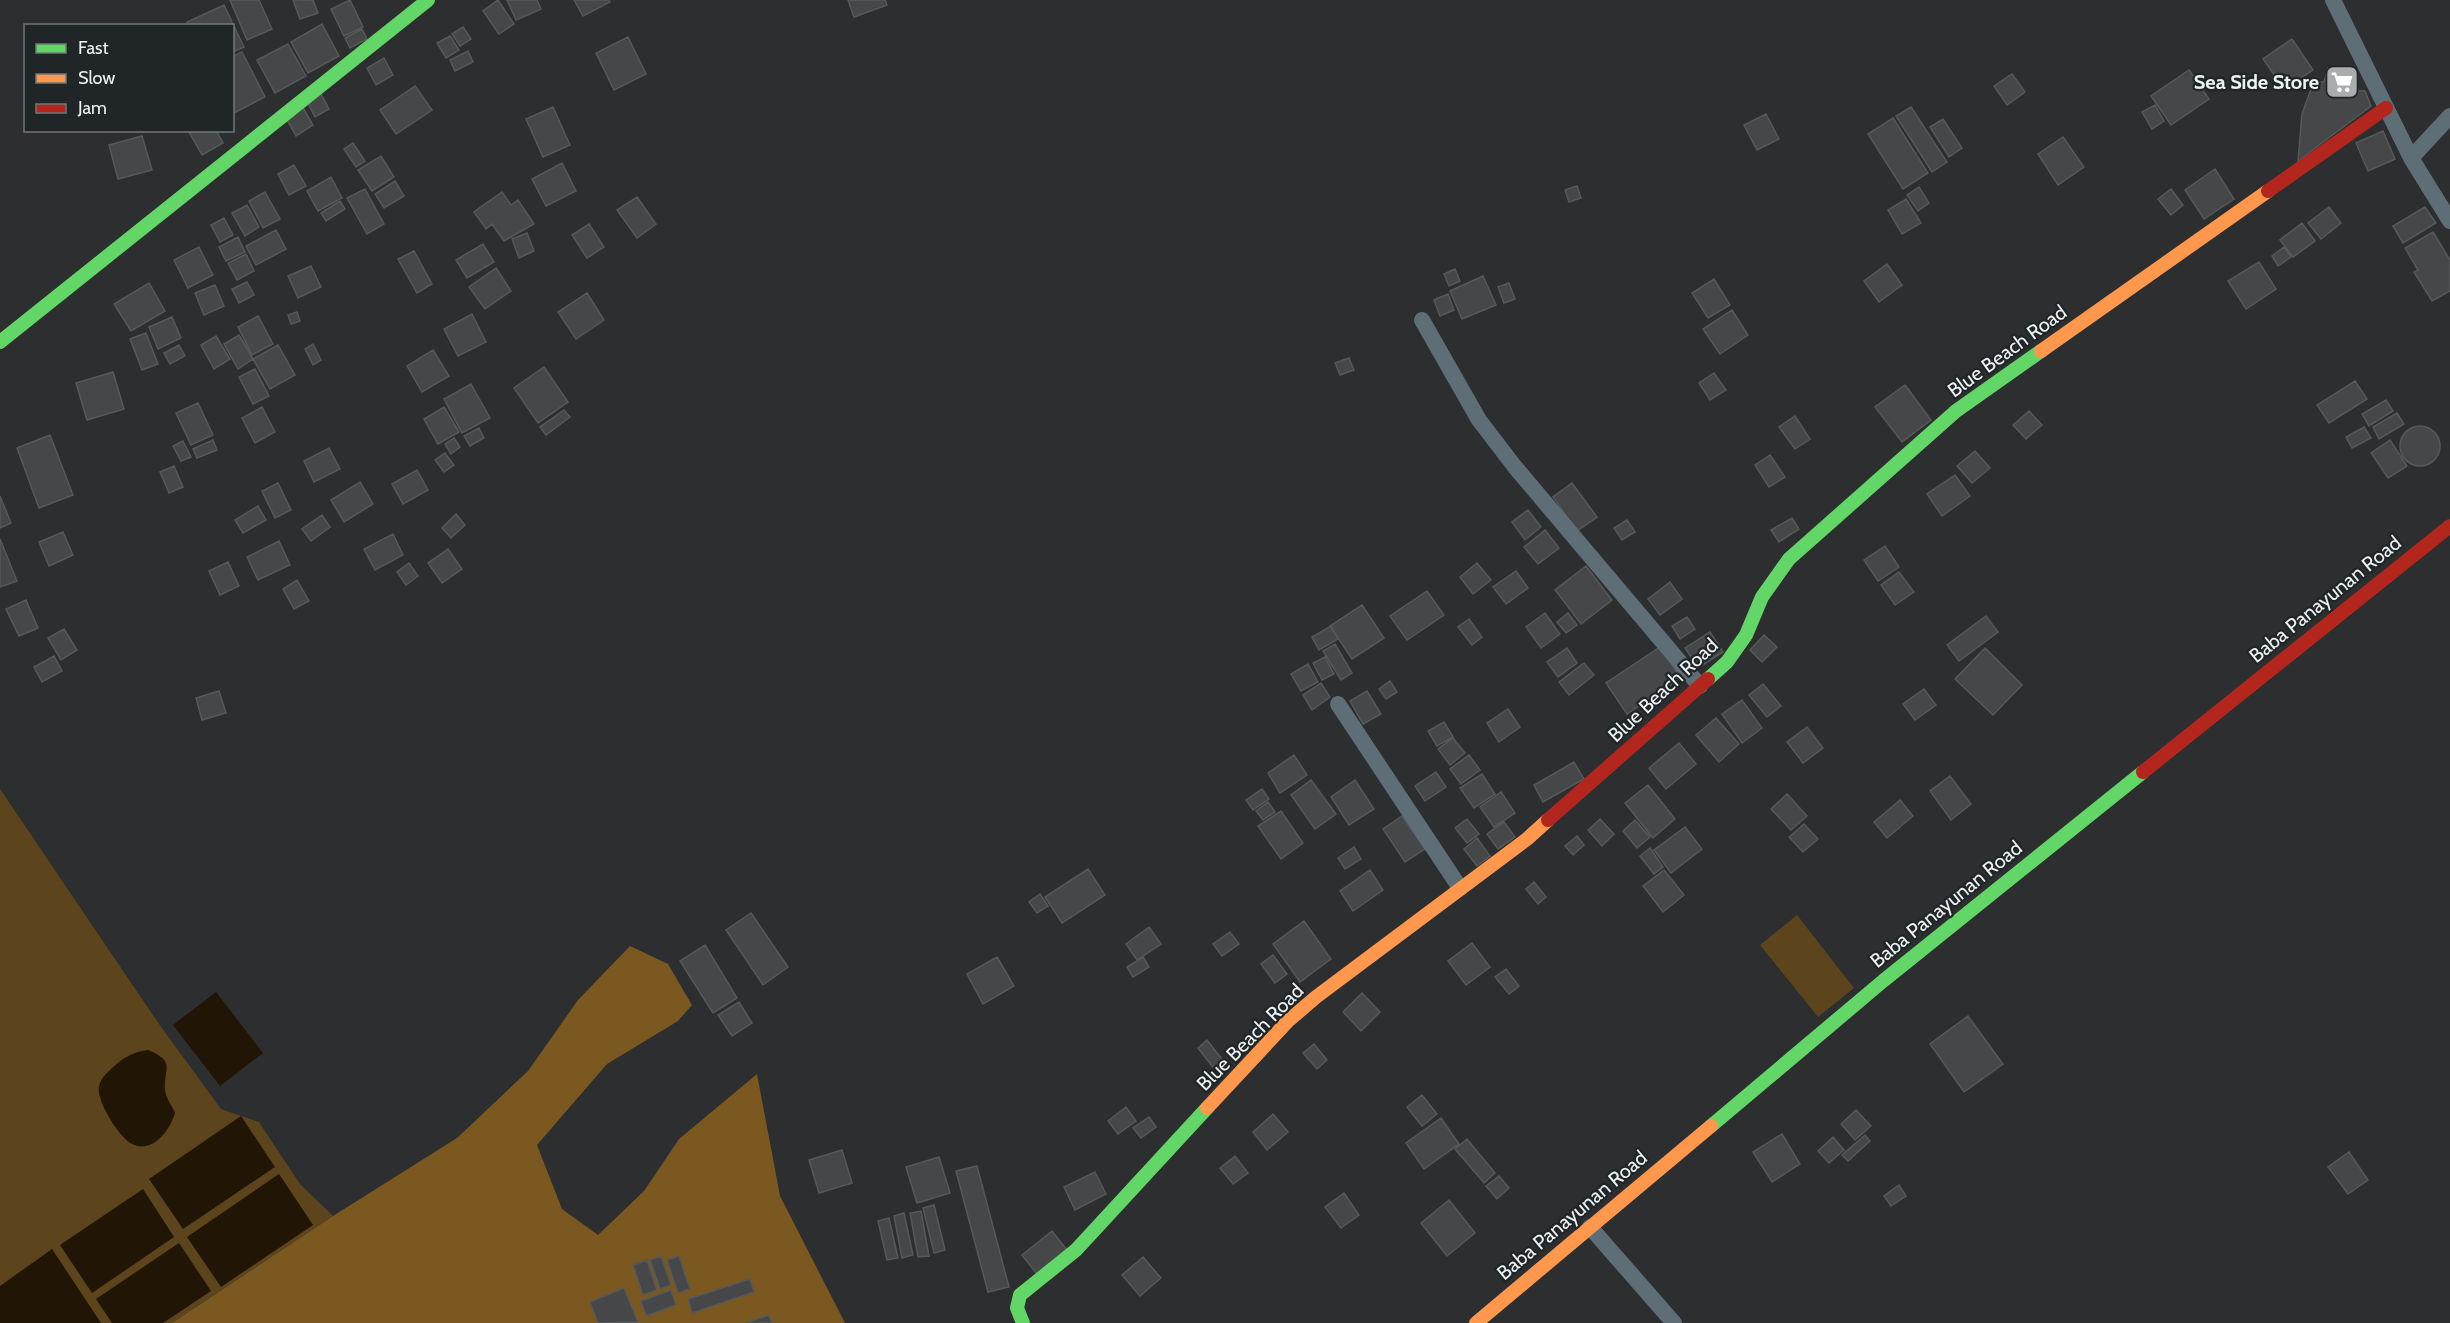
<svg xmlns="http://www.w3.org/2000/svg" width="2450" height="1323" viewBox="0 0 2450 1323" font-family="Cabin,sans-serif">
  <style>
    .green { fill: #5c441c }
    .forest { fill: #7a5820 }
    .water { fill: #211506 }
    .building { fill: #454748; stroke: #56595a; stroke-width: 1.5 }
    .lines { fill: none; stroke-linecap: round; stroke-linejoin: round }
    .street { stroke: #5d6e76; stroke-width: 16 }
    .fast { stroke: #63d668; stroke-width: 14 }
    .slow { stroke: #ff974d; stroke-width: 14 }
    .jam { stroke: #b3261e; stroke-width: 14 }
    .labels { text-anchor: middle; stroke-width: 4.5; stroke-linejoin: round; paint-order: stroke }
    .poi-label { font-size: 20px; font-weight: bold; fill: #edf1f2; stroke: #202628; text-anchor: end }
    .street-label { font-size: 20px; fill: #edf1f2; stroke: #202628 }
  </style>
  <rect width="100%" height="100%" fill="#2c2e30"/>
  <!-- green -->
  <path class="green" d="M0,789L159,1024L221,1109L259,1122L300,1184L333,1216L172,1323H0Z
    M1797,915L1854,988L1818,1017L1760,945Z"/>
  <!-- forest -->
  <path class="forest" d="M630,946L668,964L692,1005L678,1021L607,1064L537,1145L562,1209L598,1235L644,1191L679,1139L757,1074L780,1196L845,1323H172L333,1216L457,1138L528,1071L578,1000Z"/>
  <!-- water -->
  <path class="water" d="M216,992L263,1053L220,1086L173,1025Z
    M148,1050C177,1062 163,1069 165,1090C166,1098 172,1106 175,1113C170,1130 153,1154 132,1144C119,1137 96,1101 99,1086C101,1078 106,1074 112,1068C124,1057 133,1052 148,1050Z
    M241,1116L275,1167L183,1229L149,1179Z
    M279,1174L313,1225L221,1287L187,1237Z
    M143,1189L174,1237L92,1293L60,1245Z
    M179,1243L211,1291L163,1323H112L96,1299Z
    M52,1249L101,1323H0V1286Z"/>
  <!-- building -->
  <path class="building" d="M230,0H259L272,29L247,40Z
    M293,0H313L318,13L300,19Z
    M350,0L363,27L344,36L331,9Z
    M498,0L514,24L499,34L483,11Z
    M507,0H537L541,9L516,20Z
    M574,0H609L610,2L583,16Z
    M848,0H885L887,5L854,17Z
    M224,5L244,47L232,52V26H189L187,22Z
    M322,24L339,56L308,73L291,42Z
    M463,27L471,39L460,46L452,34Z
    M362,29L367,39L350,48L345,38Z
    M450,36L459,50L446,58L437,43Z
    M628,37L646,74L614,90L596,53Z
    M2292,39L2313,70L2284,89L2263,59Z
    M288,44L306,76L275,93L257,60Z
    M468,51L473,62L455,71L450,60Z
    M242,52L265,97L232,114V57Z
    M384,58L393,75L376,85L367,68Z
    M2328,68L2356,74L2353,90L2365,91L2371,106L2298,161L2302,114L2314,81L2324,82Z
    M2189,70L2209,99L2171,125L2151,96Z
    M2012,74L2025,92L2007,105L1994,86Z
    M415,86L432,110L396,134L380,110Z
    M320,92L329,109L315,117L306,100Z
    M2155,105L2164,121L2152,129L2142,112Z
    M302,106L313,125L296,136L285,116Z
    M553,107L570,145L543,157L526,119Z
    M1911,107L1947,162L1932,172L1896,116Z
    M1766,114L1779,139L1757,150L1744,125Z
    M1893,118L1928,173L1903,189L1868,134Z
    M1943,119L1962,148L1949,157L1930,127Z
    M188,130H216L223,143L202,155Z
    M2383,131L2395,159L2368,171L2356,143Z
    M142,136L152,170L118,179L109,145Z
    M2063,137L2084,167L2058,185L2038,154Z
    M353,143L365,161L356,167L344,149Z
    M381,156L394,177L372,191L358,170Z
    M562,163L576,191L546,206L532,179Z
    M294,165L306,186L289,195L278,174Z
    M2215,169L2234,199L2204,219L2185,190Z
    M331,177L342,198L318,211L307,191Z
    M395,181L404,196L384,208L375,194Z
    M1577,186L1581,198L1569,202L1565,190Z
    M1919,187L1929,203L1918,211L1907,195Z
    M365,189L384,224L367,234L347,198Z
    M2171,189L2183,205L2171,215L2158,199Z
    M265,192L280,219L263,228L249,201Z
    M502,192L511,205L518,200L534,224L504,241L492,224L486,229L474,212Z
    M637,197L656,224L637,238L617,210Z
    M1906,199L1921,223L1902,234L1888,210Z
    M340,201L345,209L326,221L321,213Z
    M247,205L259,227L245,236L232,213Z
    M2329,207L2341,223L2321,239L2308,223Z
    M2425,207L2436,223L2403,243L2393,226Z
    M224,218L233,235L220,242L211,225Z
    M2302,223L2315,241L2293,257L2280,240Z
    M589,224L604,247L587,258L572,235Z
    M276,230L286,249L256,265L246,246Z
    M2433,232L2450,260V291L2432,301L2414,272L2418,270L2405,248Z
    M527,233L534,251L519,258L512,239Z
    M238,237L245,252L226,261L219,247Z
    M483,244L494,262L467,278L456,260Z
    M199,247L213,275L188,288L174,260Z
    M2284,247L2291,257L2278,266L2272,256Z
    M414,251L432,284L417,293L398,259Z
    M246,254L254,271L237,280L228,263Z
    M2259,262L2276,289L2246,309L2228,281Z
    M1887,264L1902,285L1879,302L1864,281Z
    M311,266L321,287L298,298L288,276Z
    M496,268L511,291L485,309L469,287Z
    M1455,269L1460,281L1449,286L1444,274Z
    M1483,276L1496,305L1462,319L1450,291Z
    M1714,279L1730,305L1708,318L1692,293Z
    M247,282L254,295L239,303L232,289Z
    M149,283L165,311L131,331L114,304Z
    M1509,283L1515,299L1504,303L1498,287Z
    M215,285L224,306L204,315L195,293Z
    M587,293L604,320L576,339L558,312Z
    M1448,294L1454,310L1440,316L1434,300Z
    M1732,310L1748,335L1720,354L1703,329Z
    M297,312L300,321L291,324L288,315Z
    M472,314L486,342L458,356L444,329Z
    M258,316L273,344L252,355L238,327Z
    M172,317L181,338L158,349L149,327Z
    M146,333L158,364L142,370L130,339Z
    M239,335L253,359L238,369L224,344Z
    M216,336L230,359L214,369L201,345Z
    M313,344L321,360L313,365L305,349Z
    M179,345L185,356L170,364L164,353Z
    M278,345L295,375L270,389L253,359Z
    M433,350L449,376L422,392L407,366Z
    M1349,358L1354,370L1340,375L1335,363Z
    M544,367L568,402L538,423L514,388Z
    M255,369L269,396L253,404L239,377Z
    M113,372L124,409L87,420L76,383Z
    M1714,373L1726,390L1710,400L1699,383Z
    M2355,381L2367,399L2329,423L2317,405Z
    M471,384L490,418L462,433L444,399Z
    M1905,385L1931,420L1902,442L1875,407Z
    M2386,400L2393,411L2369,426L2362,414Z
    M198,403L213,435L191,445L176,413Z
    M262,407L275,432L255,443L242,418Z
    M444,407L459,432L438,444L424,419Z
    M564,410L570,417L546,435L540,427Z
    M2029,411L2042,425L2026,439L2013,425Z
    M2397,413L2404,424L2379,439L2373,427Z
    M1795,416L1810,439L1795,449L1779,427Z
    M2400 446a20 20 0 1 1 40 0a20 20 0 1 1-40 0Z
    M2364,427L2371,438L2352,448L2346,437Z
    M479,428L484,438L470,446L464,436Z
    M50,435L73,495L39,508L17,448Z
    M454,438L460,447L451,454L445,444Z
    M213,440L217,450L197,458L193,449Z
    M2390,440L2407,466L2388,478L2371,453Z
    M183,441L191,457L181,461L173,446Z
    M329,448L340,469L314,482L304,461Z
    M1975,451L1990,468L1972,483L1957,466Z
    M445,453L454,465L444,472L435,460Z
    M1770,455L1785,477L1769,487L1755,465Z
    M174,466L183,487L169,493L160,472Z
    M417,470L428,490L403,504L392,484Z
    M1955,475L1970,496L1942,516L1927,494Z
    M360,482L373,504L344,522L331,500Z
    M278,483L291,510L275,518L262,491Z
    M1572,483L1597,517L1577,531L1553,497Z
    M0,496L11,523L0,528Z
    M258,506L266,520L243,533L235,520Z
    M1528,510L1541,527L1525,540L1512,522Z
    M456,514L465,525L451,538L442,528Z
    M322,515L330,527L311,541L302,529Z
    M1792,518L1799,529L1779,542L1771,530Z
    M1627,520L1635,532L1622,540L1614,528Z
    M1545,530L1559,548L1538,564L1524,547Z
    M63,532L73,555L49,566L39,542Z
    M393,534L403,555L375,570L364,549Z
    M0,539L17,581L0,587Z
    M279,541L290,565L258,580L247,557Z
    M1885,546L1899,567L1878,581L1864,560Z
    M448,549L462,569L442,583L428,563Z
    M228,562L239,586L220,595L209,571Z
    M409,563L418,576L406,585L397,572Z
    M1477,563L1491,580L1473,594L1460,577Z
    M1586,566L1612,600L1581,624L1555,590Z
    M1516,571L1528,588L1506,604L1493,587Z
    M1899,572L1914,592L1895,605L1881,585Z
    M297,580L309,601L294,609L283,589Z
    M1670,582L1682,599L1660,615L1648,599Z
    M1427,591L1444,615L1407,640L1390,616Z
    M26,600L38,628L19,636L6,609Z
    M1362,605L1384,638L1352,659L1330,626Z
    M1545,613L1560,634L1541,648L1526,627Z
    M1568,613L1577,625L1566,633L1557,622Z
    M1986,616L1998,632L1959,661L1947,645Z
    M1687,617L1695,629L1680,639L1672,626Z
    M1469,619L1482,637L1472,645L1458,627Z
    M1331,626L1338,639L1319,650L1312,637Z
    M64,629L77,650L61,660L48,638Z
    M1710,632L1723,652L1698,668L1685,648Z
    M1764,635L1777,647L1762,662L1750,650Z
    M1335,644L1352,673L1341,680L1323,651Z
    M1660,647L1681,678L1627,714L1606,683Z
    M1567,648L1577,663L1558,677L1547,662Z
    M1985,648L2022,685L1993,715L1955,679Z
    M54,656L62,671L42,682L34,667Z
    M1325,657L1334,674L1322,680L1313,663Z
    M1584,663L1594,675L1569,695L1559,682Z
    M1308,664L1318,682L1301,691L1291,674Z
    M1390,681L1397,692L1386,699L1379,689Z
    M1321,683L1330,697L1312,710L1303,695Z
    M1763,684L1781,706L1767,717L1749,695Z
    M1924,689L1936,705L1915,720L1903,704Z
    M219,691L226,713L202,720L196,698Z
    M1367,691L1381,714L1363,724L1350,701Z
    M1742,700L1762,728L1742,743L1722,714Z
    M1508,709L1520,727L1499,742L1487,723Z
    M1716,718L1739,744L1719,762L1696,735Z
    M1444,722L1453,737L1437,746L1428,731Z
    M1807,727L1823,748L1803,763L1787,742Z
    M1453,738L1465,753L1450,765L1438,749Z
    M1679,743L1696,764L1666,789L1649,768Z
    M1294,755L1307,775L1280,793L1268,773Z
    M1469,755L1480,770L1461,784L1450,769Z
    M1574,762L1584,779L1543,802L1534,785Z
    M1436,772L1446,787L1425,801L1415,786Z
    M1482,774L1495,794L1474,808L1460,788Z
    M1950,776L1971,804L1951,820L1930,791Z
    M1311,780L1336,814L1315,829L1291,795Z
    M1355,780L1374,809L1349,825L1331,797Z
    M1648,785L1675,819L1653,838L1625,803Z
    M1262,789L1269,799L1253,810L1246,800Z
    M1501,792L1515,813L1494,827L1480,807Z
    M1787,794L1807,816L1791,830L1771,809Z
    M1900,800L1913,816L1887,838L1874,822Z
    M1268,802L1275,812L1263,820L1256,811Z
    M1281,811L1303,843L1281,859L1258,826Z
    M1402,816L1425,849L1405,862L1383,829Z
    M1467,819L1479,834L1467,843L1455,828Z
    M1600,819L1614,834L1602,846L1588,830Z
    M1635,820L1650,837L1637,848L1623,831Z
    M1504,822L1515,837L1498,849L1487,834Z
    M1804,824L1818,839L1803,852L1789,837Z
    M1685,827L1702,849L1671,873L1654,850Z
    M1577,836L1584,845L1573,855L1565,846Z
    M1477,838L1490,856L1477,866L1464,849Z
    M1354,847L1361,859L1345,869L1338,858Z
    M1650,848L1663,867L1654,874L1640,856Z
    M1088,869L1105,895L1062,923L1045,897Z
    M1370,870L1383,890L1353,911L1340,891Z
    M1664,870L1684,895L1663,912L1643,886Z
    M1534,882L1546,897L1538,904L1526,889Z
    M1040,894L1048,906L1037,913L1029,902Z
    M751,913L788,967L763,985L726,930Z
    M1304,921L1331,959L1300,982L1273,944Z
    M1149,927L1161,944L1137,960L1126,944Z
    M1230,932L1239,944L1222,956L1213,944Z
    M1472,943L1490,967L1466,985L1448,961Z
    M705,945L737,998L713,1013L680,961Z
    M1273,955L1287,974L1275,983L1261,964Z
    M997,957L1014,986L983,1004L967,974Z
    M1143,957L1149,967L1133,977L1127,967Z
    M1506,969L1519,986L1509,994L1495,977Z
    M1362,993L1380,1012L1361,1031L1343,1012Z
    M739,1002L752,1023L732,1036L718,1015Z
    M1968,1016L2003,1064L1964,1092L1930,1044Z
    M1207,1040L1228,1067L1219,1075L1198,1048Z
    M1314,1044L1327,1060L1317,1069L1303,1053Z
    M1422,1095L1437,1114L1422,1126L1407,1107Z
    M1126,1107L1136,1121L1118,1134L1108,1121Z
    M1856,1110L1871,1126L1855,1140L1841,1124Z
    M1273,1114L1288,1132L1267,1150L1253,1132Z
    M1149,1117L1156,1127L1141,1138L1133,1128Z
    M1441,1118L1459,1144L1424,1169L1406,1143Z
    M1782,1134L1800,1164L1772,1182L1753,1152Z
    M1865,1135L1870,1141L1848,1161L1842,1155Z
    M1833,1137L1844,1150L1829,1163L1818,1151Z
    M1467,1139L1495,1173L1484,1183L1455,1149Z
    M842,1150L852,1183L819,1193L809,1160Z
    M2349,1152L2368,1180L2348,1194L2328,1167Z
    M1235,1156L1248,1173L1233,1184L1220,1168Z
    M939,1157L950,1193L917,1203L906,1167Z
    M977,1166L1009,1287L988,1292L956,1171Z
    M1095,1172L1106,1194L1075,1210L1064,1187Z
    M1499,1176L1509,1188L1497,1199L1486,1186Z
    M1899,1185L1906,1196L1891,1206L1884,1196Z
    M1344,1193L1359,1215L1341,1228L1325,1207Z
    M1449,1200L1475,1233L1447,1256L1421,1223Z
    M934,1205L945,1250L934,1253L923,1208Z
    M921,1211L929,1256L918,1257L910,1213Z
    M904,1213L913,1255L902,1258L894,1216Z
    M889,1218L898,1258L887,1260L878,1221Z
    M1052,1231L1070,1254L1040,1278L1022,1255Z
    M661,1256L671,1285L660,1289L650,1260Z
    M679,1256L690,1289L678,1293L667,1260Z
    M1143,1257L1161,1278L1140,1296L1122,1275Z
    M647,1260L657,1290L643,1295L633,1265Z
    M750,1279L754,1292L692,1313L688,1299Z
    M624,1288L638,1322L598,1323L590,1302Z
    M671,1290L676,1305L646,1316L641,1301Z
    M769,1315L772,1323H746Z"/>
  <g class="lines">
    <!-- street -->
    <path class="street" d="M2333,0L2411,158L2450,221
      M2411,158L2450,116
      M1422,320L1479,420L1515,467L1700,686
      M1338,704L1460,888
      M1590,1227L1674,1323"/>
    <!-- fast -->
    <path class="fast" d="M0,342L428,0
      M1708,679L1727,662L1746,635L1762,597L1789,559L1956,411L2041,351
      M1711,1126L1883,981L2143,772
      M1023,1323L1017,1308L1020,1295L1076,1250L1207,1108"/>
    <!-- slow -->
    <path class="slow" d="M2041,351L2268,191
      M1207,1108L1288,1021L1316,997L1527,839L1548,820
      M1476,1323L1711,1126"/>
    <!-- jam -->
    <path class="jam" d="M2268,191L2386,108
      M2143,772L2450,526
      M1548,820L1708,679"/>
  </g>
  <!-- icons -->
  <defs>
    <symbol id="supermarket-square" viewBox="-11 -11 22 22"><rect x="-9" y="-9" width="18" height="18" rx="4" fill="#a9adae" stroke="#202628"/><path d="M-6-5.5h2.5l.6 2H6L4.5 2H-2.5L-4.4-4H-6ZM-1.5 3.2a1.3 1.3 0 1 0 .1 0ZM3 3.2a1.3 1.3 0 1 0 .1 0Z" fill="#fff"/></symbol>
  </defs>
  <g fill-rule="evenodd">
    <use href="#supermarket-square" x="2323" y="63" width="38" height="38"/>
  </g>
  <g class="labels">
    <!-- poi labels -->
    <g class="poi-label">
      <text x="2319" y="89">Sea Side Store</text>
    </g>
    <!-- street labels -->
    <g class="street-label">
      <text transform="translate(2007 351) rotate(-36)" y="7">Blue Beach Road</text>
      <text transform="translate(2325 599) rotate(-39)" y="7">Baba Panayunan Road</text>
      <text transform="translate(1663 690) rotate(-43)" y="7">Blue Beach Road</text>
      <text transform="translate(1946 904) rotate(-39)" y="7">Baba Panayunan Road</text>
      <text transform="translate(1250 1037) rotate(-45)" y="7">Blue Beach Road</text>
      <text transform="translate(1572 1215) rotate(-40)" y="7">Baba Panayunan Road</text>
    </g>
  </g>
  <!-- legend -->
  <rect x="24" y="24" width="210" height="108" fill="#202628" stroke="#727779" stroke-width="1.5"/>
  <rect x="36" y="44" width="30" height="9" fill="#63d668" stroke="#727779" stroke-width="1.5"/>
  <text x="78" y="54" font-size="18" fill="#edf1f2">Fast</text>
  <rect x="36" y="74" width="30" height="9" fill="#ff974d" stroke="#727779" stroke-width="1.5"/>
  <text x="78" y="84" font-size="18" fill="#edf1f2">Slow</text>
  <rect x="36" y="104" width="30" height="9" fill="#b3261e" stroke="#727779" stroke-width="1.5"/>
  <text x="78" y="114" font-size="18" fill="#edf1f2">Jam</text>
</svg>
